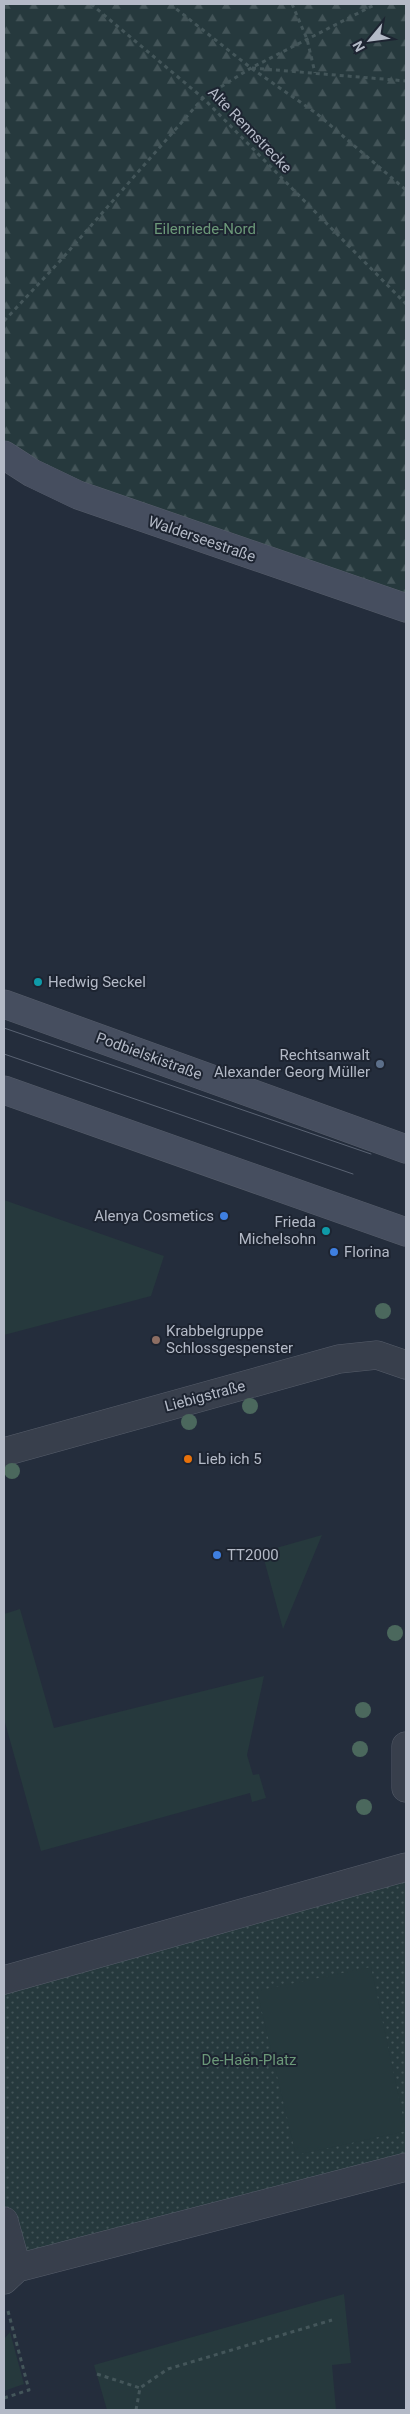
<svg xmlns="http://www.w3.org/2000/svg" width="410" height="2414" viewBox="0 0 410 2414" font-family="Roboto,sans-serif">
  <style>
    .grass { fill: url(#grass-dots) }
    .forest { fill: url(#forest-firs) }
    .garden { fill: #26393d }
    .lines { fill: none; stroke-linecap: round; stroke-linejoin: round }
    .street-casing { stroke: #565d6a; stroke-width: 29 }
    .secondary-casing { stroke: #565d6a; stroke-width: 29 }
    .path { stroke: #44565a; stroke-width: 3; stroke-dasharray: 4 4; stroke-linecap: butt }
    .street { stroke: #383f4c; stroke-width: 28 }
    .secondary { stroke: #464e5f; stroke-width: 28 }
    .tram { stroke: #5a6373; stroke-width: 1 }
    .tree { fill: #4b685d }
    .culture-dot { fill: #0f9aa8; stroke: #1d2431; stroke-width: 2 }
    .service-dot { fill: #5c6f8a; stroke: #1d2431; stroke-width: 2 }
    .shop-dot { fill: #3f7fe0; stroke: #1d2431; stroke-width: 2 }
    .education-dot { fill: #8d6e63; stroke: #1d2431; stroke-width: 2 }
    .food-dot { fill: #e8710a; stroke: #1d2431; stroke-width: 2 }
    .labels { text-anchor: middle; stroke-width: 4; stroke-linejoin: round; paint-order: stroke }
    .street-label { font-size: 15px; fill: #b4bac7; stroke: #1d2431 }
    .park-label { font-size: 15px; fill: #6b9878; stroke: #1d2431 }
    .poi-label { font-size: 15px; fill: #b4bac7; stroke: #1d2431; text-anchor: start }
  </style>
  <defs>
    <pattern id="grass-dots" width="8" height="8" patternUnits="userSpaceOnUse" patternTransform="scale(1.25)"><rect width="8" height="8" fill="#26393d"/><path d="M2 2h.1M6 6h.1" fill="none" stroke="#435458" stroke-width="1.8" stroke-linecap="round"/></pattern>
    <pattern id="forest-firs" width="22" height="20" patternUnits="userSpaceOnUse" patternTransform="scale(1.25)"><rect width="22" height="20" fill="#26393d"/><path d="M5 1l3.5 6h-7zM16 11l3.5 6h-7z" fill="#435458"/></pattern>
  </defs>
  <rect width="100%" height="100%" fill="#242d3c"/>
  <!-- grass -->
  <path class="grass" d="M406,1867V2167L4,2280V1980Z"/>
  <!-- forest -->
  <path class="forest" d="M4,4H406V608L4,455Z"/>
  <!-- garden -->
  <path class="garden" d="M4,1200L164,1256L151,1296L4,1335Z
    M322,1535L283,1629L262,1552Z
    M20,1609L54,1728L264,1676L247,1755L253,1775L259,1774L266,1798L252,1802L250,1793L41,1851L4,1719V1614Z
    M371,1967L406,2131L296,2155L257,1991Z
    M344,2294L351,2363L332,2365L336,2410H107L94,2365Z
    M10,2332L24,2384L4,2391V2339Z"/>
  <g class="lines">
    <defs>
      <path id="street" d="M4,1452L339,1359L377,1355L406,1365
        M406,1746V1788
        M4,1980L406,1867
        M4,2221L17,2268
        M4,2280L17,2268L406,2167"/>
      <path id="secondary" d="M4,455L32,473L78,495L406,608
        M4,1004L406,1149
        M4,1090L406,1232"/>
    </defs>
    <!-- street casing -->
    <use href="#street" class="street-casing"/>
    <!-- secondary casing -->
    <use href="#secondary" class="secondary-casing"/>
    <!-- path -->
    <path class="path" d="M91,4L203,98L406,304
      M170,4L251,68L316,113L406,190
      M292,4L307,39L315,73
      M252,68L406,81
      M4,321L60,261L203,98L251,68L376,4
      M97,2374L140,2388
      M4,2398L29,2390L8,2311
      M136,2410L140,2388L168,2369L332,2320"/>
    <!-- street -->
    <use href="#street" class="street"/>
    <!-- secondary -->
    <use href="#secondary" class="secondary"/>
    <!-- tram -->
    <path class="tram" d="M4,1028L371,1154
      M4,1054L353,1174"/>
  </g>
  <!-- trees -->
  <g class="tree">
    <circle cx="383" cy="1311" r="8"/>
    <circle cx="250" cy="1406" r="8"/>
    <circle cx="189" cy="1422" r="8"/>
    <circle cx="12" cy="1471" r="8"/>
    <circle cx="395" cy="1633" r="8"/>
    <circle cx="363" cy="1710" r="8"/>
    <circle cx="360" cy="1749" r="8"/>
    <circle cx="364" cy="1807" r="8"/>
  </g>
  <!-- markers -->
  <g class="culture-dot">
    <circle cx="38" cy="982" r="5"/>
    <circle cx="326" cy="1231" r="5"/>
  </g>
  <circle class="service-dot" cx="380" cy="1064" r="5"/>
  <g class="shop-dot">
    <circle cx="224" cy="1216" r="5"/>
    <circle cx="334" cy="1252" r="5"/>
    <circle cx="217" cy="1555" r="5"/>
  </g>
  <circle class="education-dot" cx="156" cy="1340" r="5"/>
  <circle class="food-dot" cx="188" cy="1459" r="5"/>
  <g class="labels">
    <!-- street labels -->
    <g class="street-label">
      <text transform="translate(250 130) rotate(46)" y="5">Alte Rennstrecke</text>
      <text transform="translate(202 539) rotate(19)" y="5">Walderseestraße</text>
      <text transform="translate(149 1056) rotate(20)" y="5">Podbielskistraße</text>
      <text transform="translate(205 1396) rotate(-15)" y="5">Liebigstraße</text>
    </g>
    <!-- park labels -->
    <g class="park-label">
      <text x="205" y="234">Eilenriede-Nord</text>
      <text x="249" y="2065">De-Haën-Platz</text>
    </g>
    <!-- poi labels -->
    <g class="poi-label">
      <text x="48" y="987">Hedwig Seckel</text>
      <text x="370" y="1060" text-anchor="end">Rechtsanwalt<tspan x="370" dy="17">Alexander Georg Müller</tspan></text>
      <text x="214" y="1221" text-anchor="end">Alenya Cosmetics</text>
      <text x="316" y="1227" text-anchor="end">Frieda<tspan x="316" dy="17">Michelsohn</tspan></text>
      <text x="344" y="1257">Florina</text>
      <text x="166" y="1336">Krabbelgruppe<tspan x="166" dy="17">Schlossgespenster</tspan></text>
      <text x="198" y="1464">Lieb ich 5</text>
      <text x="227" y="1560">TT2000</text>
    </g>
  </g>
  <!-- border -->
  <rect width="410" height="2414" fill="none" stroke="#b4bac7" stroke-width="10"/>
  <!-- north arrow -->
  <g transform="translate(370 40) rotate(241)" stroke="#1d2431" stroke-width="4" paint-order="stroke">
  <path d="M0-4L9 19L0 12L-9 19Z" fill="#b4bac7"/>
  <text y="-8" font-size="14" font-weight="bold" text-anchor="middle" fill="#b4bac7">N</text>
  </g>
</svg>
